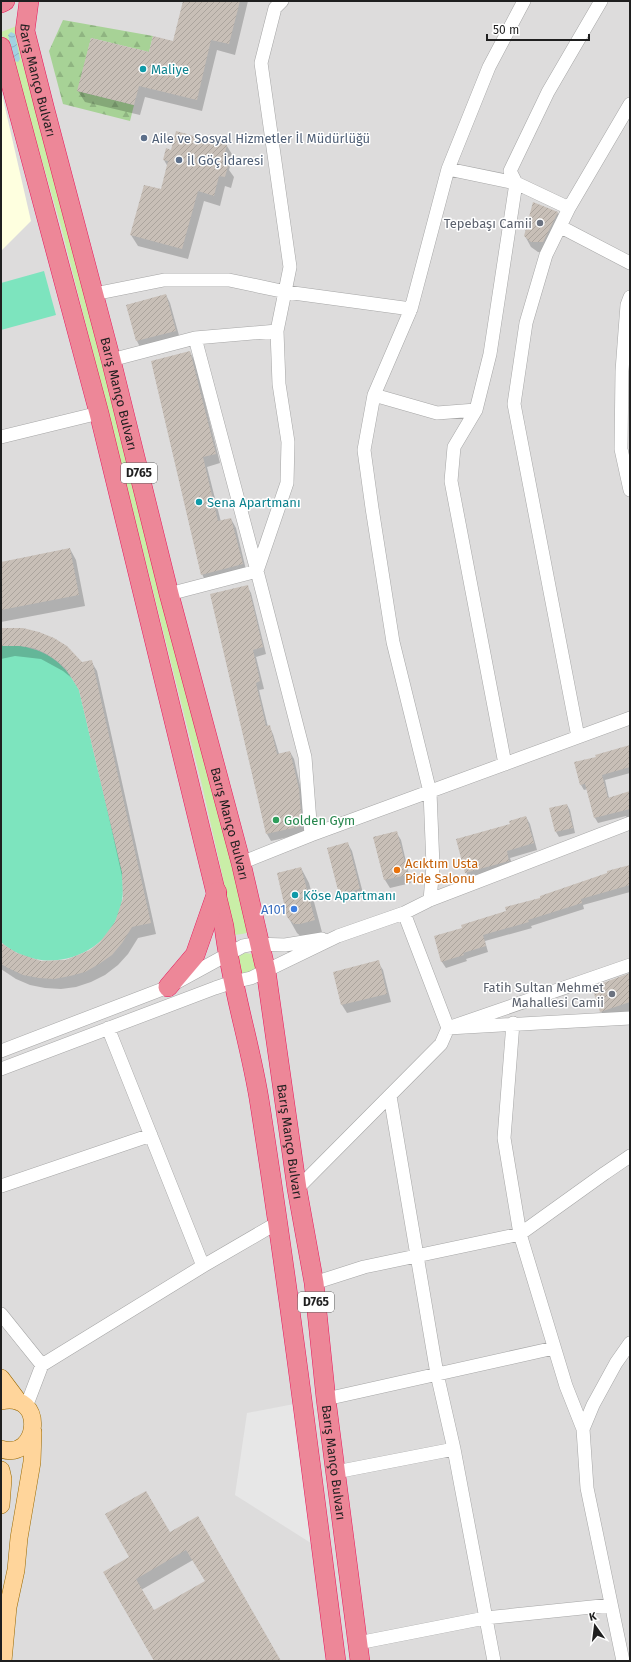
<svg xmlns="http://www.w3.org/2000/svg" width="631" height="1662" viewBox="0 0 631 1662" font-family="'Fira Sans',sans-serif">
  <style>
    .residential { fill: #dddcdc }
    .education { fill: #feffdf }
    .grass { fill: #c9eea7 }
    .forest { fill: url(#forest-firs) }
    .pitch { fill: #7de4be }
    .parking { fill: #e7e7e7 }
    .water { fill: url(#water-waves) }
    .shadow { fill: #0003; fill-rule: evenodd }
    .building { fill: url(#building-hatch); fill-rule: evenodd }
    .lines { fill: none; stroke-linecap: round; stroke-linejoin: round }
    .minor-casing { stroke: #a6a6a6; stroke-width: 14 }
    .major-casing { stroke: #9a6900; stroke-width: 18 }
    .highway-casing { stroke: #e7195c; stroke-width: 20 }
    .minor { stroke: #fff; stroke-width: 13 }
    .major { stroke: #ffd59b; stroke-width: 17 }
    .highway { stroke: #ed8798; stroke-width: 19 }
    .culture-dot { fill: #0f9aa8; stroke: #fff; stroke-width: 1.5 }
    .service-dot { fill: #5c6f8a; stroke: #fff; stroke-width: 1.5 }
    .worship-dot { fill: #6b7280; stroke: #fff; stroke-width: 1.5 }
    .leisure-dot { fill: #2e9e5b; stroke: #fff; stroke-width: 1.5 }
    .food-dot { fill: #e8710a; stroke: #fff; stroke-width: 1.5 }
    .shop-dot { fill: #3f7fe0; stroke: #fff; stroke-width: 1.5 }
    .labels { text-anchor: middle; stroke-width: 3; stroke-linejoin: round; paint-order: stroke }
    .shield { fill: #fff; stroke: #626262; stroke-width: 1 }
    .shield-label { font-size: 12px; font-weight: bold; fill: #1f1f1f }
    .culture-label { font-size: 13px; fill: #0d838f; stroke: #fff; text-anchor: start }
    .street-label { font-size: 13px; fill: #1f1f1f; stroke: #fff }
    .service-label { font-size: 13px; fill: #4e5e75; stroke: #fff; text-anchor: start }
    .worship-label { font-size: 13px; fill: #5b616d; stroke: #fff; text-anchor: end }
    .leisure-label { font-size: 13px; fill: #27864d; stroke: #fff; text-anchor: start }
    .food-label { font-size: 13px; fill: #c56008; stroke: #fff; text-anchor: start }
    .shop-label { font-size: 13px; fill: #366cbe; stroke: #fff; text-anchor: end }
  </style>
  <defs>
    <pattern id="forest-firs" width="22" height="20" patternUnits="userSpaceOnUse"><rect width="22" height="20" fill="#a7d296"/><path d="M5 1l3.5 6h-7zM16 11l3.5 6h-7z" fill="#8fb481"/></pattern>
    <pattern id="water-waves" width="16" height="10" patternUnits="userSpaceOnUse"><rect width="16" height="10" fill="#a2d2e1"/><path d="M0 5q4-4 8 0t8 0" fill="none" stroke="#8bb4c1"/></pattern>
    <pattern id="building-hatch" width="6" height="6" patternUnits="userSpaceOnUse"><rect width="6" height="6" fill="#c8bfb7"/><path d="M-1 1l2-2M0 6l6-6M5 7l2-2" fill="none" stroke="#aba49d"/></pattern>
  </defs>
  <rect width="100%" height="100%" fill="#f0ede4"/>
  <!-- residential -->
  <path class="residential" d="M1,1H630V1661H1Z"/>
  <!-- education -->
  <path class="education" d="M1,90L31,221L1,251Z"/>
  <!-- grass -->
  <path class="grass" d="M17,26L21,58L70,224L251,932L242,934L234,935L221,869L202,785L61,226L27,109L1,32Z
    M245,953L252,954L257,958L256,972L242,974L238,957Z"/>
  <!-- forest -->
  <path class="forest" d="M63,20L153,36L149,52L91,38L78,91L134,105L130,121L63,104L49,51Z"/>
  <!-- pitch -->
  <path class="pitch" d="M44,271L56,315L1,330V283Z
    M9,645C43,647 63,660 79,690L122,872C123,885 124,897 120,909C106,960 40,977 1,942V646Z"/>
  <!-- parking -->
  <path class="parking" d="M294,1404L314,1545L235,1495L247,1413Z"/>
  <!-- water -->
  <path class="water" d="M11,32L15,34L20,59L18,62L15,61L8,35Z"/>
  <!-- shadow -->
  <path class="shadow" d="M184,1H248L235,55L217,50L202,111L145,97L140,115L85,102L78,91L174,42Z
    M177,133L227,146L233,156L229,170L234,177L231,188L225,186L220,206L204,201L188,259L138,246L131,235L161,191L168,167L164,160L172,151Z
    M558,213L564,223L549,253L538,252L531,247L525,236Z
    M166,295L170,303L180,339L141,349L137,341L127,305Z
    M190,352L195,362L220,463L207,467L221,522L231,519L236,528L247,574L207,584L202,574Z
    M70,549L76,560L85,606L1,622V563Z
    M247,586L251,593L266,654L256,657L264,689L259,690L268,727L269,726L273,734L279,754L290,752L294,759L303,798L306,833L271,841L267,834L250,761Z
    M1,629L82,663L91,661L97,671L156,934L138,938L128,954L118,965L105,975L91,982L76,987L61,989L45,988L30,985L16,979L1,969V943L16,954L41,962L66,960L90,951L100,943L116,922L124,898V885L81,692L73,679L63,671L41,659L15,656L1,659Z
    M630,746V773L605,780L609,798L630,792V818H627L626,816L598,823L595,818L588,789L584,790L581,785L597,758Z
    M567,805L570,810L575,833L559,837L556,832L551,809Z
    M526,817L530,824L537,850L510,858L513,868L470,880L466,872L511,825Z
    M396,832L401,840L411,883L390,888L385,880L374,837Z
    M348,844L352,851L364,897L344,902L340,894Z
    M630,866V892L583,905L584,909L531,926L532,928L485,941L488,952L466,959L467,961L446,968L442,962L435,937L463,929Z
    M301,868L309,883L323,936L304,939L297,933L288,917Z
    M378,962L383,970L391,1002L347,1013L342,1005L334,973Z
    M630,974V1015L607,1022L601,1011Z
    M198,1518L280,1661H155L105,1573ZM193,1560L206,1582L154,1612L141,1590Z"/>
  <!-- building -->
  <path class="building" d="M183,1H240L229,44L211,40L197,100L139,86L134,105L77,91L91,38L149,52L153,36L173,41Z
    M176,131L227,145L222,164L228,166L225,177L219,176L214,196L198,191L182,249L130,235L144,185L161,189L168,161L163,160L166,148L171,150Z
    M533,202L558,212L543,242H531L524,236Z
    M166,294L176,331L136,341L126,305Z
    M190,351L216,454L203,457L218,521L231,518L243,564L201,575L151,361Z
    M70,548L79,595L1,610V562Z
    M248,585L263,647L253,650L260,681L256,683L266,726L270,725L277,754L290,751L299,789L302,826L266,834L210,594Z
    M1,628H23L39,632L54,638L67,646L82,662L92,660L151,923L132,927L122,943L112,955L99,964L85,972L70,976L54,979L39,978L23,975L8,968L1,964V943L17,953L41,961L66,960L90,950L100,942L115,922L123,898L122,872L79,690L66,669L56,660L45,653L34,648L21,646H1Z
    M630,745V767L602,775L608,798L630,791V809L594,818L585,784L580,785L574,762L596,757L595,755Z
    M567,804L573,828L555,832L549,808Z
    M526,816L534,843L507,851L509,861L465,873L456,839L510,824L509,821Z
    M397,831L408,875L384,880L373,837Z
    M348,842L360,889L339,894L327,848Z
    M630,865V885L581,899L582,903L528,920L529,922L483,935L486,946L463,953L464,955L441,962L434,936L462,928L461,925L506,911L505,907L540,898V896L607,873V871Z
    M301,867L315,920L300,924H294L287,917L277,873Z
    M379,960L387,994L341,1005L333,972Z
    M630,973V1002L600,1012L592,987Z
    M146,1491L170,1532L198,1516L281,1661H154L103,1572L129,1557L105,1514ZM186,1550L205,1581L154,1610L136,1579Z"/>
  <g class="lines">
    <defs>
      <path id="minor" d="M448,169L516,183L569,208
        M561,227L630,263
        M94,294L164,280H229L286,292L411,309
        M630,297L627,305L622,371L621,449L630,490
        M111,360L195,338
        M374,395L437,413L476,410
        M1,437L99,413
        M169,594L257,571L287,483L288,442L279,384L277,331
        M578,737L514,404L526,323L546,255L569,208L630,104
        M505,764L451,481L454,447L476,410L490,354L516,183L510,171L548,92L601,1
        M311,835L630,718
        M241,863L311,835L305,757L257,571L195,338L277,331L290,267L261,63L275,8L282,1
        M430,900L433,866L430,792L393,642L372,508L364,450L374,395L411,309L448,169L489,67L524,1
        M404,913L448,1028L630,1018
        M513,1023L504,1138L520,1234L566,1386L583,1429
        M108,1028L203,1266
        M1,1051L168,987L243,946L254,944L285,945L322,939
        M1,1069L215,988L233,982L251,978L338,936L404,913L430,900L630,823
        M390,1096L437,1374L454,1449L494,1661
        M1,1186L151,1135
        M297,1189L441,1044L448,1028L630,965
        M314,1283L364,1267L520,1234L605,1173L630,1156
        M1,1314L42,1365
        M326,1399L554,1348
        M26,1407L42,1365L203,1266L277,1223
        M336,1472L454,1449
        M358,1643L485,1618L611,1605
        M623,1661L587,1488L583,1429L593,1405L616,1363L630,1343"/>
      <path id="major" d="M1,1378L19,1402
        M1,1401C47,1391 39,1462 1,1449
        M1,1470L3,1479L1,1505
        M3,1661L8,1607L16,1570L19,1538L32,1462L33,1432"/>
      <g id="highway">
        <path id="s1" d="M29,1L25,31L45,110L111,360L169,594L241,863L266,971L297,1189L314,1283L326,1399L360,1661"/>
        <path d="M1,3L5,1"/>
        <path d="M1,47L99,413L224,926C231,987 251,1045 260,1105C289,1290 312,1476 336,1661"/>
        <path d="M168,987L195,955L217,892"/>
      </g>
    </defs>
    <!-- minor casing -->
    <use href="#minor" class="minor-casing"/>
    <!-- major casing -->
    <use href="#major" class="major-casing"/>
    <!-- highway casing -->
    <use href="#highway" class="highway-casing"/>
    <!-- minor -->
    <use href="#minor" class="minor"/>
    <!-- major -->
    <use href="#major" class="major"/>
    <!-- highway -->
    <use href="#highway" class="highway"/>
  </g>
  <!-- markers -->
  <g class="culture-dot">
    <circle cx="143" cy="69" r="4"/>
    <circle cx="199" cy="502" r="4"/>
    <circle cx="295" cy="895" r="4"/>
  </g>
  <g class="service-dot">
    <circle cx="144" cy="138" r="4"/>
    <circle cx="179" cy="160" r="4"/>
  </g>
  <g class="worship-dot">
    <circle cx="540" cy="223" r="4"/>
    <circle cx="612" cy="994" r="4"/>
  </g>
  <circle class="leisure-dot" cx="276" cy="820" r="4"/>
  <circle class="food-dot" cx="397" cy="870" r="4"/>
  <circle class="shop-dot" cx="294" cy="909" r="4"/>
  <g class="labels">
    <!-- shield labels -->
    <g class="shield">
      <rect x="121" y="463" width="36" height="20" rx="3"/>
      <rect x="298" y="1292" width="36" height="20" rx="3"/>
    </g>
    <g class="shield-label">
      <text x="139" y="477">D765</text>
      <text x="316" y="1306">D765</text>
    </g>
    <!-- culture labels -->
    <g class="culture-label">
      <text x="151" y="74">Maliye</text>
      <text x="207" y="507">Sena Apartmanı</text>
      <text x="303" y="900">Köse Apartmanı</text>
    </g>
    <!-- street labels -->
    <g class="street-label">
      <text dy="5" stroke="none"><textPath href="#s1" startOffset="81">Barış Manço Bulvarı</textPath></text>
      <text dy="5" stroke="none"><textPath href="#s1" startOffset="405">Barış Manço Bulvarı</textPath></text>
      <text dy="5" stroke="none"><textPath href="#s1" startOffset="849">Barış Manço Bulvarı</textPath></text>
      <text dy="5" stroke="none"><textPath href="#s1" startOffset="1173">Barış Manço Bulvarı</textPath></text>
      <text dy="5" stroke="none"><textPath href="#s1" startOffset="1497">Barış Manço Bulvarı</textPath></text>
    </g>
    <!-- service labels -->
    <g class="service-label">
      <text x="152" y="143">Aile ve Sosyal Hizmetler İl Müdürlüğü</text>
      <text x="187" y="165">İl Göç İdaresi</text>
    </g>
    <!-- worship labels -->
    <g class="worship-label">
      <text x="532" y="228">Tepebaşı Camii</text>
      <text x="604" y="992">Fatih Sultan Mehmet<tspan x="604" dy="15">Mahallesi Camii</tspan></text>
    </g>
    <!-- leisure labels -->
    <g class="leisure-label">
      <text x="284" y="825">Golden Gym</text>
    </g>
    <!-- food labels -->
    <g class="food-label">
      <text x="405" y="868">Acıktım Usta<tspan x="405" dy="15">Pide Salonu</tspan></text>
    </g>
    <!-- shop labels -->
    <g class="shop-label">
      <text x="286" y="914">A101</text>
    </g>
  </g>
  <!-- border -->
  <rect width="631" height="1662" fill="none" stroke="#1f1f1f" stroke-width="4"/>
  <!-- north arrow -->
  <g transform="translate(595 1626) rotate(346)" stroke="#ffffff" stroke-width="3" paint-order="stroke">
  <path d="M0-3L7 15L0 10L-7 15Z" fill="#1f1f1f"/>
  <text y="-6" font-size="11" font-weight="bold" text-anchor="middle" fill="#1f1f1f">K</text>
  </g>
  <!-- scale -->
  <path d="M487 34v6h102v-6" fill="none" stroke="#1f1f1f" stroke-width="2"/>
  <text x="493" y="34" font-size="12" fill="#1f1f1f" stroke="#ffffff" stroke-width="3" paint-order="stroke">50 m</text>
</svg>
